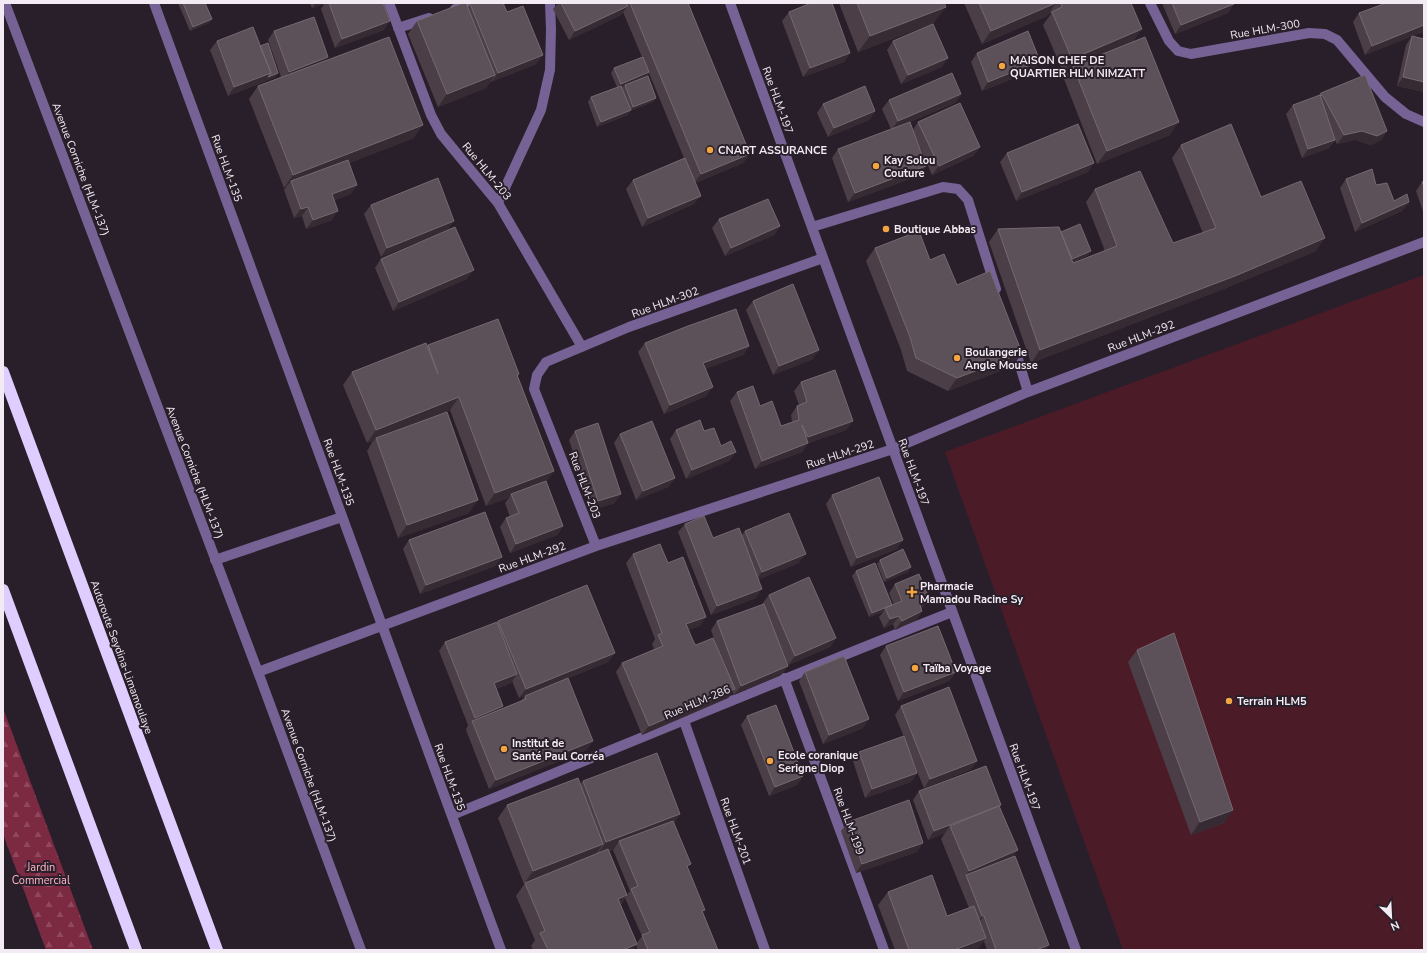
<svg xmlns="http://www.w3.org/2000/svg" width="1427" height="953" viewBox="0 0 1427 953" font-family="'Nunito Sans',sans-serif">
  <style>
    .forest { fill: url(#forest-firs) }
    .pitch { fill: #4c1b28 }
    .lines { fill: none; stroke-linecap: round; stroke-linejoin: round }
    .minor { stroke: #766294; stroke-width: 10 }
    .tertiary { stroke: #766294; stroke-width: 10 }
    .motorway { stroke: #e0cdff; stroke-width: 12 }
    .wall { fill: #4c3e46; fill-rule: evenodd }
    .shaded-wall { fill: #362a33 }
    .building { fill: #5d5159; stroke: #756971 }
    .poi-dot { fill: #f2a541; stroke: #291f2a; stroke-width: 1.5 }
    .labels { text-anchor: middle; stroke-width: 4; stroke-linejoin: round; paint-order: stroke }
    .street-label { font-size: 11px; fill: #f2ebf3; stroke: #291f2a }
    .poi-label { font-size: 11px; font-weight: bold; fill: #f2ebf3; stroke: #291f2a; text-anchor: start }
    .park-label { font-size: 11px; fill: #ffb5c4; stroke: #291f2a }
  </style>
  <defs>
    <pattern id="forest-firs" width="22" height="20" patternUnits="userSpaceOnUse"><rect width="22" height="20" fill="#7c2942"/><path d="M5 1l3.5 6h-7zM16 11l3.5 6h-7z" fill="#8f485e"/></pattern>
  </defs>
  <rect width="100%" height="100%" fill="#291f2a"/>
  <!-- forest -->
  <path class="forest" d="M3,708L93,950H46L3,834Z"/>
  <!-- pitch -->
  <path class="pitch" d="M1424,275V950H1123L945,452Z"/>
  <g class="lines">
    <!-- minor -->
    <path class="minor" d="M154,3L501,950
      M389,3L431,115L441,134L464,162L498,203L582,347
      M730,3L1076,950
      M1150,3L1169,41L1178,51L1191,54L1309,33L1325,34L1337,40L1385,97L1406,114L1424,122
      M455,9L472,3
      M398,28L429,18
      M498,203L541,110L550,70L551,29L550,3
      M812,227L943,187L958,189L968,200L996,289
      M1014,346L1028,392
      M596,546L534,389L537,375L546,362L629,327L823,258
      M215,560L342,517
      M258,672L596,546L893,449L1028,392L1424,242
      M784,678L884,950
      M684,721L765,950
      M452,815C619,747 785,678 952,612"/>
    <!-- tertiary -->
    <path class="tertiary" d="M5,3L258,672L361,950"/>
    <!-- motorway -->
    <path class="motorway" d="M3,372L217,950
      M3,590L136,950"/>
  </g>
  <!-- wall -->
  <path class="wall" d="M178,3H205L212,19L209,23L190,31Z
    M310,3H383L384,30L335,48L321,9L324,4L312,8Z
    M558,3H688L750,154L743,163L695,183L694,204L642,227L626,189L633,180L684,158L649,73L646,77L656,98L653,102L630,111L628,115L597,127L588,102L591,97L617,87L611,73L614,68L642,57L623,12L621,15L569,40L553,9Z
    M839,3H944L934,23L858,52Z
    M964,3H1131L1134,41L1170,135L1097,164L1064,79L1070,69L1063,72L1043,25L1051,14L1050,12L1047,16L982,44Z
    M1162,3H1233L1228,13L1175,34Z
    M470,4L507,12L543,55L536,64L491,82V81L486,88L438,107L408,34L417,21L468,7Z
    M1424,5V32L1412,36L1424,92L1397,86L1406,45L1412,36L1365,55L1353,22L1359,13Z
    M789,12L850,53L844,62L803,77L782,21Z
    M274,31L326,61L414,138L349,163L351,194L334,200L332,220L306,229L302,216L294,218L284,190L286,187L284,188L249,99L258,86L281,77L268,40Z
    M217,41L260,46L278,73L275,77L265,81L264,82L228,96L210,50Z
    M893,41L942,67L901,84L887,50Z
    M977,53L1040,61L1034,70L982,91L971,62Z
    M1321,93L1387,131L1381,140L1371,145L1355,140L1337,144L1335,140L1329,148L1302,158L1286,114L1293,105L1319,96Z
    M961,94L955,103L910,122L913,130L918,122L980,147L973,156L932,175L916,139L926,166L920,175L848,202L832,158L838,149L891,129L882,109L889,100Z
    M823,104L875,111L869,120L828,137L817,113Z
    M1181,145L1261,197L1316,251L1226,288L1031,363L989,242L998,229L1061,232L1091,251L1088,255L1073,262V263L1105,251L1086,202L1095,189L1173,243L1203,233L1172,158Z
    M1007,153L1088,172L1016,201L1000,162Z
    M438,178L381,257L364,214L371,205Z
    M1346,179L1376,185L1394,201L1409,202L1402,211L1355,232L1340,188Z
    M1424,181V214L1416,191L1422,182Z
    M719,219L780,226L774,235L725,256L712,228Z
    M875,248L930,260L957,285L1013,366L948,391L907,371L901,350L866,261Z
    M381,259L467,279L393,311L375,268Z
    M753,301L813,359L773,375L746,310Z
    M645,343L749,346L743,355L705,369L713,387L706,396L664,414L638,352Z
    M428,345L519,374L518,376L554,471L546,482L563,526L557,535L510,553L500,527L506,518L510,517L505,503L509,498L486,506L450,410L428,419L469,513L398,538L367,451L373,441L367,443L343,385L352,372L427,346Z
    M801,382L853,421L846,430L808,443L802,452L755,469L730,401L737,392L760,406L781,426L792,422L791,415L797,406L799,405L794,391Z
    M676,430L721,446L736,452L729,461L686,479L670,439Z
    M575,431L615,503L592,510L569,440Z
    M620,434L675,478L668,487L636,500L614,443Z
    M832,495L897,549L851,567L826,504Z
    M685,524L713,538L742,535L745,531L799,563L759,579L756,598L711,615L678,532Z
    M409,540L502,557L495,566L420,594L403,549Z
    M633,554L668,563L700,626L688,630L696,645L718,650L711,630L717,621L763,605L762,604L769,595L836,638L830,647L788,665L776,634L788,666L781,675L734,695L733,692L728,698L642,735L616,672L622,663L654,649L652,644L655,639L626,563Z
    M880,560L911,567L908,572L884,582L877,564Z
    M856,571L891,606L894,605L889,593L895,584L923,607L921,608L922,611L916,620L895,630L893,624L884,628L879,617L883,612L869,617L852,576Z
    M498,621L615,653L608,662L519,698L512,681L511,683L496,689L501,709L521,701L525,696L587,750L489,789L466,730L468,725L439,651L445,642L497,623Z
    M886,646L956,672L949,681L898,701L880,655Z
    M1137,650L1224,823L1191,835L1128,662Z
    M805,672L863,728L823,744L799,681Z
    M901,706L977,761L970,770L924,788L912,759L917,773L911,782L865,798L853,761L859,752L904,737L895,715Z
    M747,716L803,776L797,785L769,796L741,725Z
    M583,781L680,814L674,823L688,868L703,912L718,950H638L636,945L633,950H533L531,946L535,940L516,896L525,883L531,881L524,884L498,818L507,805L580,784ZM614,849L613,850L630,891L627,895L609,851ZM625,898L642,936L637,943L620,906Z
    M919,791L1000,807L1014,857L1046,950H987L984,941L977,950H895L878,905L888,892L947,916L969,908L941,839L945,833L928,840L913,800Z
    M848,822L917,852L856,873L841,831Z"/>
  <!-- shaded-wall -->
  <path class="shaded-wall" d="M315,3H325L324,4L312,8Z
    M1056,3L1047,16L982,44L991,31Z
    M1234,4L1228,13L1175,34L1181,25Z
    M628,6L621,15L569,40L575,31Z
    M946,7L934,23L858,52L870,36Z
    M212,19L209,23L190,31L193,27Z
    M390,21L384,30L335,48L342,39Z
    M1424,25V32L1365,55L1372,46Z
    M1142,29L1133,42L1073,66L1070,69L1063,72L1072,59Z
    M850,53L844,62L803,77L810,68Z
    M543,55L536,64L491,82L498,73Z
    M328,57L322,66L283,80L289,72Z
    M948,58L942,67L901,84L908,75Z
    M1040,61L1034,70L982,91L988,82Z
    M649,72L646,77L625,85L624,86L617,89L621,84Z
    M271,73L264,82L228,96L234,87Z
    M278,73L275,77L265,81L268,77Z
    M495,75L486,88L438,107L447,94Z
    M1403,77L1424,82V92L1397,86Z
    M961,94L955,103L891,130L898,121Z
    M656,98L653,102L630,111L628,115L597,127L601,122L630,111L633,107Z
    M875,111L869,120L828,137L834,128Z
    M1179,122L1170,135L1097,164L1107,151Z
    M423,125L414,138L292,185L291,181L286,187L284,188L293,175Z
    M1362,131H1387L1381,140L1371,145L1355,140L1337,144L1344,135Z
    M1335,140L1329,148L1302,158L1308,149Z
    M980,147L973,156L932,175L939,166Z
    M750,154L743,163L694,183L701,174Z
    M1094,163L1088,172L1016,201L1022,192Z
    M926,166L920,175L848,202L855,193Z
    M357,185L351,194L326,203L332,194Z
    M701,196L694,204L642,227L648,218Z
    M1409,202L1402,211L1355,232L1362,223Z
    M308,207L302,216L294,218L301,209Z
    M338,211L332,220L306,229L313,220Z
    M454,221L448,230L381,257L387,248Z
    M780,226L774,235L725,256L731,248Z
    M1325,238L1316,251L1226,288L1031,363L1040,350Z
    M1091,251L1088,255L1062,266L1065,262Z
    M474,270L467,279L393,311L399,302Z
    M749,346L743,355L697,372L703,363Z
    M819,350L813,359L773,375L779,366Z
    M1022,353L1013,366L948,391L957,378Z
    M713,387L706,396L664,414L670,405Z
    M459,397L450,410L376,440V438L374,441L367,443L376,430Z
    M853,421L846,430L802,446L808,437Z
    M808,443L802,452L755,469L762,461Z
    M736,452L729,461L686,479L692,470Z
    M554,471L545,484L511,494L509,498L486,506L495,493Z
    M675,478L668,487L636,500L643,491Z
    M621,494L615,503L592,510L598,501Z
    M478,500L469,513L398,538L407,525Z
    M563,526L557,535L510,553L516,544Z
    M903,540L897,549L851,567L857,558Z
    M806,554L799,563L755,581L762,572Z
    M502,557L495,566L420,594L426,585Z
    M911,567L908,572L884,582L887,578Z
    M762,589L756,598L711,615L717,606Z
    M929,598L923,607L912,611L919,602Z
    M892,605L885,608L883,612L869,617L872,613Z
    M922,611L916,620L895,630L902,621Z
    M899,616L893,624L884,628L890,619Z
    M706,617L700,626L680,633L686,624Z
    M836,638L830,647L788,665L795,656Z
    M615,653L608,662L519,698L526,689Z
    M788,666L781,675L734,695L741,686Z
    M956,672L949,681L898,701L904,692Z
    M517,674L511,683L487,692L494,683Z
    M735,689L728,698L642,735L649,726Z
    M503,706L497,715L472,722L475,718Z
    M869,719L863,728L823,744L829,735Z
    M593,741L587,750L489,789L496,780Z
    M977,761L970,770L924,788L930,779Z
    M917,773L911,782L865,798L872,789Z
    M803,776L797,785L769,796L775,787Z
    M1001,805L995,814L950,826L945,833L928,840L934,831Z
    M1233,810L1224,823L1191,835L1200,822Z
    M680,814L671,827L619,841L614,849L597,855L606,842Z
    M923,843L917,852L856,873L862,864Z
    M603,844L594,857L524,884L533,871Z
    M1018,850L1009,863L966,875L969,871Z
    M627,895L618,908V899Z
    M982,916H984L977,925H976Z
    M986,938L977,950H954Z
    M637,944L633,950H623Z
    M1049,945L1046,950H1036Z"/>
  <!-- building -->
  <path class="building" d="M183,3H205L212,19L193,27Z
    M329,3H383L390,21L342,39Z
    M463,3H466L495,75L447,94L417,21Z
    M472,3H503L507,12L523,6L543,55L498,73L470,4Z
    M561,3H626L628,6L575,31Z
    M630,3H688L750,154L701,174Z
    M811,3H832L850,53L810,68L789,12Z
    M857,3H944L946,7L870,36Z
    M979,3H1056L991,31Z
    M1061,3H1131L1142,29L1072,59L1052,12L1062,7Z
    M1172,3H1233L1234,4L1181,25Z
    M1386,3H1423L1424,5V25L1372,46L1359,13Z
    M314,17L328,57L289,72L274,31Z
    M933,24L948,58L908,75L893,41Z
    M253,27L271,73L234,87L217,41Z
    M1028,31L1040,61L988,82L977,53Z
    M1412,36L1424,39V82L1403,77Z
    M389,37L423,125L293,175L258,86Z
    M1145,37L1179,122L1107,151L1073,66Z
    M268,43L278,73L268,77L271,73L260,46Z
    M643,57L649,72L621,84L614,68Z
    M952,73L961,94L898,121L889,100Z
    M1365,75L1387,131L1377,136L1362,131L1344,135L1323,96L1320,95L1321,93Z
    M648,76L656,98L633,107L625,85Z
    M621,86L631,110L601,122L591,97Z
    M865,86L875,111L834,128L823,104Z
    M1320,95L1335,140L1308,149L1293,105Z
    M960,103L980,147L939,166L918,122Z
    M910,122L926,166L855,193L838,149Z
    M1078,124L1094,163L1022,192L1007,153Z
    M1231,124L1261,197L1301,181L1325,238L1235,276L1040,350L998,229L1059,227L1073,263L1117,246L1095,189L1140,171L1173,243L1216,228L1181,145Z
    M685,158L701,196L648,218L633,180Z
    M348,160L357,185L332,194L338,211L313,220L308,207L301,209L291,181Z
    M1372,169L1376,185L1387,183L1394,201L1407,194L1409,202L1362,223L1346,179Z
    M438,178L454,221L387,248L371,205Z
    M1424,181V187L1422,182Z
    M768,199L780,226L731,248L719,219Z
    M1080,224L1091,251L1072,259L1061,232Z
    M455,227L474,270L399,302L381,259Z
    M919,231L930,260L944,254L957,285L990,271L1022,353L957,378L916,358L910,337L875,248Z
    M793,284L819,350L779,366L753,301Z
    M736,309L749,346L703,363L713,387L670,405L645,343L688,326Z
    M498,319L519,374L517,375L554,471L495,493L459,397L376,430L352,372L426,343L438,374L428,345Z
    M835,370L853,421L808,437L802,425L808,443L762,461L737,392L753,386L760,406L772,401L781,426L799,420L797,406L807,402L801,382Z
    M447,412L478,500L407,525L376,438Z
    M700,420L704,431L714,428L721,446L731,441L736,452L692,470L676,430Z
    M652,421L675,478L643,491L620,434Z
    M598,423L621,494L598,501L575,431Z
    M879,477L903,540L857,558L832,495Z
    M546,481L563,526L516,544L506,518L519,513L511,494Z
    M485,512L502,557L426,585L409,540Z
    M789,513L806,554L762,572L745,531Z
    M704,516L713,538L739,528L762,589L717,606L685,524Z
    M660,544L668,563L683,557L706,617L686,624L694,643L696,645L713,638L735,689L649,726L622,663L663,646L658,635L662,633L633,554Z
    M903,549L911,567L887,578L880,560Z
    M875,563L892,605L872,613L856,571Z
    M919,574L929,598L919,602L922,611L902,621L899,616L890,619L885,608L902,601L895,584Z
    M809,577L836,638L795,656L769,595Z
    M587,585L615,653L526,689L498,621Z
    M764,604L788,666L741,686L717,621Z
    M497,622L517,674L494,683L503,706L475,718L445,642Z
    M938,626L956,672L904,692L886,646Z
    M1174,633L1233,810L1200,822L1137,650Z
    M844,656L869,719L829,735L805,672Z
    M568,678L593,741L496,780L472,721L526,699L525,696Z
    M949,687L977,761L930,779L901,706Z
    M776,705L803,776L775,787L747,716Z
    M904,736L917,773L872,789L859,752Z
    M657,753L680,814L606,842L583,781Z
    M986,766L1001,805L934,831L919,791Z
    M578,778L603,844L533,871L507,805Z
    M909,800L923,843L862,864L848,822Z
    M999,806L1018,850L969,871L950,826Z
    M673,821L691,864L687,866L705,910L702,911L718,950H648L642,935L650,932L631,889L638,886L619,841Z
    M608,849L627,895L618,899L637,944L623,950H548L540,933L545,931L525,883Z
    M1015,856L1049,945L1036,950H996L984,916H982L966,875Z
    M932,875L947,916L974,906L986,938L954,950H909L888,892Z"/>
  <!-- markers -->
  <g class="poi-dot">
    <circle cx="1002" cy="66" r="4"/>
    <circle cx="710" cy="150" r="4"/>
    <circle cx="876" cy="166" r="4"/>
    <circle cx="886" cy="229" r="4"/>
    <circle cx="957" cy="358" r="4"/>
    <path d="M910 586h4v4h4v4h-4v4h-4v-4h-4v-4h4z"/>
    <circle cx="915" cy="668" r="4"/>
    <circle cx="1229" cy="701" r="4"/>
    <circle cx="504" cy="749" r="4"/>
    <circle cx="770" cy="761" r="4"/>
  </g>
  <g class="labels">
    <!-- street labels -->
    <g class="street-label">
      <text transform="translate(1265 29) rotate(-10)" y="4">Rue HLM-300</text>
      <text transform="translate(778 100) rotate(70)" y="4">Rue HLM-197</text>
      <text transform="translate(227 168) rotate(70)" y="4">Rue HLM-135</text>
      <text transform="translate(81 169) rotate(69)" y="4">Avenue Corniche (HLM-137)</text>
      <text transform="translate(487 171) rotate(51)" y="4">Rue HLM-203</text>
      <text transform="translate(665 302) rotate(-20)" y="4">Rue HLM-302</text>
      <text transform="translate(1141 336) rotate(-21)" y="4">Rue HLM-292</text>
      <text transform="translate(840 454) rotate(-18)" y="4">Rue HLM-292</text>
      <text transform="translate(195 472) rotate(69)" y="4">Avenue Corniche (HLM-137)</text>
      <text transform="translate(339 472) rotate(70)" y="4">Rue HLM-135</text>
      <text transform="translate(914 472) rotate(70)" y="4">Rue HLM-197</text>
      <text transform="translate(585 485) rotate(69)" y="4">Rue HLM-203</text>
      <text transform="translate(532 557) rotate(-20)" y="4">Rue HLM-292</text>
      <text transform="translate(122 657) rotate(70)" y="4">Autoroute Seydina-Limamoulaye</text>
      <text transform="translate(697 702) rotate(-23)" y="4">Rue HLM-286</text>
      <text transform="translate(309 775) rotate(70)" y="4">Avenue Corniche (HLM-137)</text>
      <text transform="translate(450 777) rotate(70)" y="4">Rue HLM-135</text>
      <text transform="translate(1025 777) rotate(70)" y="4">Rue HLM-197</text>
      <text transform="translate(849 821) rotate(70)" y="4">Rue HLM-199</text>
      <text transform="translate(736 831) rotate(70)" y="4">Rue HLM-201</text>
    </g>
    <!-- poi labels -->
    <g class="poi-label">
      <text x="1010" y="64">MAISON CHEF DE<tspan x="1010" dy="13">QUARTIER HLM NIMZATT</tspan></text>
      <text x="718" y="154">CNART ASSURANCE</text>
      <text x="884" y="164">Kay Solou<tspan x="884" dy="13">Couture</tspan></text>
      <text x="894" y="233">Boutique Abbas</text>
      <text x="965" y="356">Boulangerie<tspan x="965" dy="13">Angle Mousse</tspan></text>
      <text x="920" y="590">Pharmacie<tspan x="920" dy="13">Mamadou Racine Sy</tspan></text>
      <text x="923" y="672">Taïba Voyage</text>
      <text x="1237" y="705">Terrain HLM5</text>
      <text x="512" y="747">Institut de<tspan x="512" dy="13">Santé Paul Corréa</tspan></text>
      <text x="778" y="759">Ecole coranique<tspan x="778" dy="13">Serigne Diop</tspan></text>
    </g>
    <!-- park labels -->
    <g class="park-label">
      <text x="41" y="871">Jardin<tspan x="41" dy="13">Commercial</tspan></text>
    </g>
  </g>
  <!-- border -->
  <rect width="1427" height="953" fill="none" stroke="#f2ebf3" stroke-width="8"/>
  <!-- north arrow -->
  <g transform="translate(1391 917) rotate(156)" stroke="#291f2a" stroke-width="3" paint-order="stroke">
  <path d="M0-3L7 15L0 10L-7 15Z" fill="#f2ebf3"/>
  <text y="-6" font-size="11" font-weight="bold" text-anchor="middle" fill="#f2ebf3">N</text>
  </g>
</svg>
